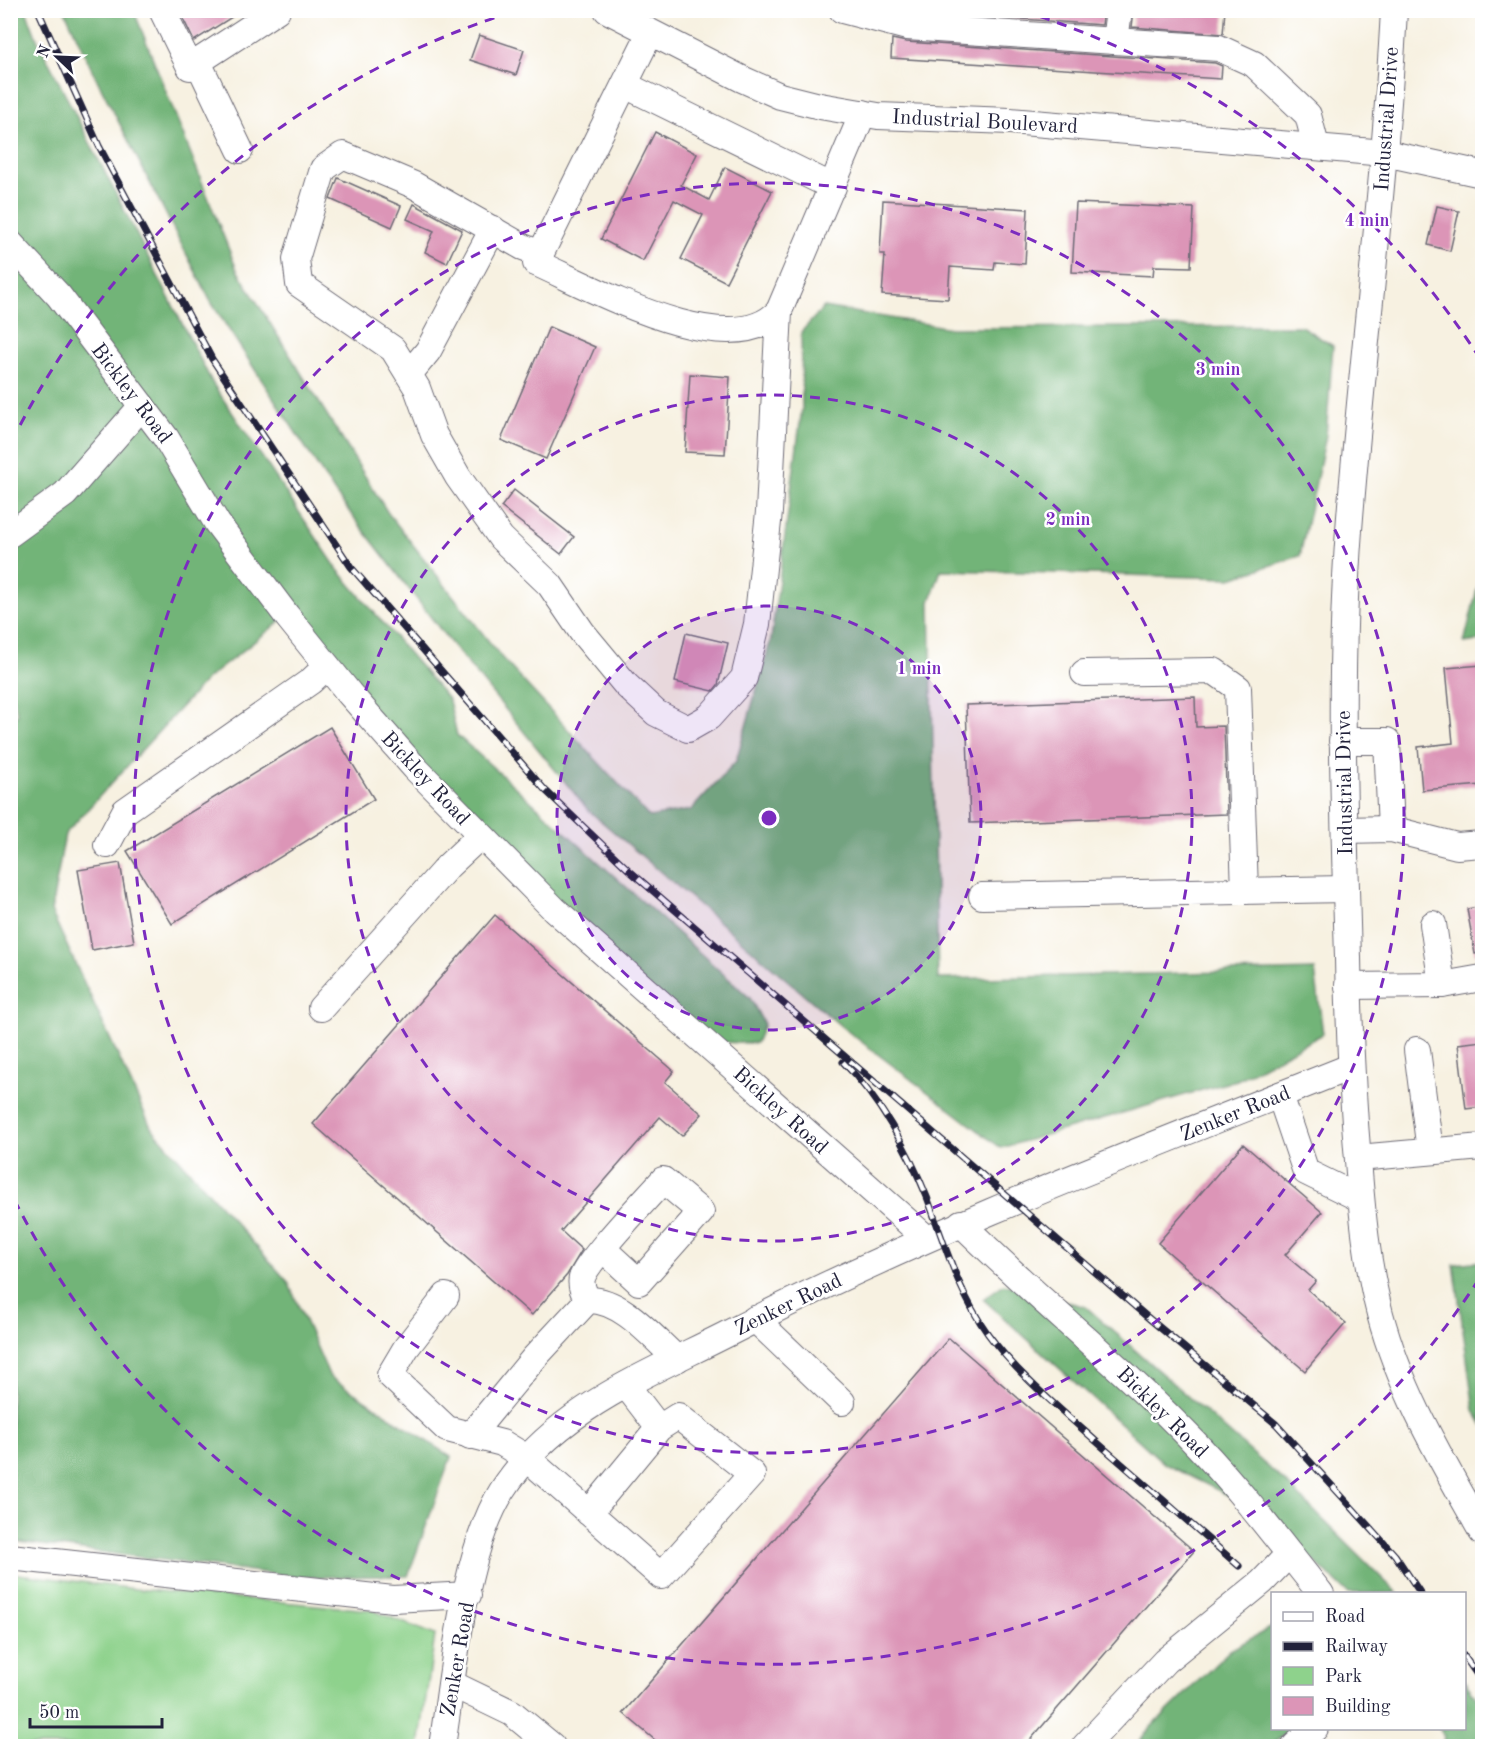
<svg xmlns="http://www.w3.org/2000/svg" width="1493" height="1757" viewBox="0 0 1493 1757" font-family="'Old Standard TT',serif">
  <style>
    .green { fill: #8ed28c; stroke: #587a64; stroke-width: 1.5 }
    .forest { fill: #72b478; stroke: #4a6b5a; stroke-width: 1.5 }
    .building { fill: #dc95b7 }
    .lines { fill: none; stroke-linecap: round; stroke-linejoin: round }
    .minor-casing { stroke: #6d6a75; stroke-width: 28 }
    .minor { stroke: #fff; stroke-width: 26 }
    .rail-casing { stroke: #22223b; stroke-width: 7 }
    .rail { stroke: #fff; stroke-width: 4.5; stroke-dasharray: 14; stroke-linecap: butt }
    .ring { fill: none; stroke: #7b2cbf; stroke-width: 3; stroke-dasharray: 10 8 }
    .labels { text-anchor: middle; stroke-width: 5; stroke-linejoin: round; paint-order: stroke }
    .street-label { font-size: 21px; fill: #22223b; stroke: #fff }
    .centre { fill: #7b2cbf; stroke: #fff; stroke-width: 3 }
    .ring-label { font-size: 18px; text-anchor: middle; font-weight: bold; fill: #7b2cbf; stroke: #fff; stroke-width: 5; stroke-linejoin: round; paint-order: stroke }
  </style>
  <rect width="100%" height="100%" fill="#fff"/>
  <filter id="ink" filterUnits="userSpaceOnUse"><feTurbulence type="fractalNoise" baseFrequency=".0167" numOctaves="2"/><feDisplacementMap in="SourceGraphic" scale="12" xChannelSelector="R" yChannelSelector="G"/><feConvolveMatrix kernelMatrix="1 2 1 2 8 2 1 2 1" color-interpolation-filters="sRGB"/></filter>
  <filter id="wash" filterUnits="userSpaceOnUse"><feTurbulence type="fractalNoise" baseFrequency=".008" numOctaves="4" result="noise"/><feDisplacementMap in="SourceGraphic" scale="24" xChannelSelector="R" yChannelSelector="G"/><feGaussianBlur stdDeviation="1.35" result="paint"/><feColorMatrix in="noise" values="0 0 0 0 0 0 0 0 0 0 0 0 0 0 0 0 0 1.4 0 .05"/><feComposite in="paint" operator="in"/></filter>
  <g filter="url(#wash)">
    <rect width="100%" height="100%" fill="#f7f1e1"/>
    <polygon class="green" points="11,1573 136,1589 372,1610 435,1635 419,1746 11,1746"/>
    <g class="forest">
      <polygon points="26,10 37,39 213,384 338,570 449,700 457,735 750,998 764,1024 756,1043 705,1042 554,909 287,616 207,679 65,834 51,911 151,1127 288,1282 330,1377 451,1457 408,1576 299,1577 11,1541 10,719 18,715 11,692 11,243 26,257 11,204 10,11"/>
      <polygon points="65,11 134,11 237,270 388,513 502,658 649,817 691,810 736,761 771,639 802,408 801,332 824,307 951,328 1301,326 1333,346 1326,436 1300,556 1231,578 941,570 930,602 938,979 1315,970 1323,1034 1237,1080 1001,1148 842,1027 588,810 446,637 335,493 211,302 92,70"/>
      <polygon points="1482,567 1482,640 1464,643 1482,569"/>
      <polygon points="1482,1261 1482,1424 1474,1410 1454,1264"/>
      <polygon points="1004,1284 1086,1307 1284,1481 1397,1593 1348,1593 1262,1512 1165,1464 983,1299"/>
      <polygon points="1272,1627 1272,1728 1290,1729 1270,1746 1136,1746 1150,1728 1230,1650"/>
      <polygon points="1465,1682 1482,1706 1482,1746 1442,1746 1444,1737 1440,1729 1464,1728"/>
    </g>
    <g id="blocks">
      <g class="building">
        <polygon points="179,10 243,10 194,41"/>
        <polygon points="903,10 1104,10 1102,25"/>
        <polygon points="1134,10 1225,10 1223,34 1132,27"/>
        <polygon points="479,35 524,50 516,75 470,60"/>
        <polygon points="892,39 906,42 1215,63 1222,66 1221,79 891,58"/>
        <polygon points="655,132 697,154 681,185 709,200 725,167 772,191 726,282 681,259 703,215 674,200 643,261 601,239"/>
        <polygon points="338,178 401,206 392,227 330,199"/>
        <polygon points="883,200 1028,209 1025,264 995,262 994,270 950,267 948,299 882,295 885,254 880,254"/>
        <polygon points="1076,203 1194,208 1191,267 1154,266 1153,276 1072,272"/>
        <polygon points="414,204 462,230 447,263 425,252 434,231 407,219"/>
        <polygon points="1437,206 1459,211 1450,251 1428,245"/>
        <polygon points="549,327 595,347 546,459 501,440"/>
        <polygon points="690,374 730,377 725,454 685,452"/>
        <polygon points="514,490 574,537 561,554 501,507"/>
        <polygon points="686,633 728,643 718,685 713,691 675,682"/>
        <polygon points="1482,665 1482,785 1422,790 1418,747 1453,743 1446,668"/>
        <polygon points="1195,697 1196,727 1224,726 1227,814 970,823 966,705"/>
        <polygon points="330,727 374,799 172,924 127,851"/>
        <polygon points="120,863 134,942 92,950 78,870"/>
        <polygon points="1482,906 1482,953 1475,954 1467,909"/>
        <polygon points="495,915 674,1071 665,1082 702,1114 682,1136 660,1117 561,1231 582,1250 567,1275 532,1315 313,1124"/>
        <polygon points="1482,1041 1482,1107 1466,1109 1458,1044"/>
        <polygon points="1243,1144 1322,1212 1285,1255 1316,1281 1308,1290 1346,1323 1305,1371 1158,1243"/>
        <polygon points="949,1338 1194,1551 1025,1746 662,1746 623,1713"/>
      </g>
    </g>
  </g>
  <g filter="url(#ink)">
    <use href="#blocks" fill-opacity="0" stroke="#6d6a75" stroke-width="1.5"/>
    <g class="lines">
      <g class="minor-casing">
        <g id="minor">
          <polyline points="162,10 190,67 277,10"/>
          <polyline points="607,10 742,79 780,96 820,106 878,116 1010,121 1385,153 1482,174"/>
          <polyline points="842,10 907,27 1219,48 1254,64 1308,115 1316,146"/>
          <path d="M1394,10C1385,184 1362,357 1349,530C1338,673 1344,815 1348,958C1349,1026 1352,1093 1358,1160C1362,1212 1367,1264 1380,1314C1401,1393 1443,1462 1482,1532"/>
          <path d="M650,33L536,263C591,287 730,366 779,311L863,113"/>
          <polyline points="1115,41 1119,10"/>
          <polyline points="198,62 240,150"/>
          <polyline points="625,85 833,187"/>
          <polyline points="10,243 59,296 166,438 217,523 287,616 349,693 415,768 554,909 926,1238"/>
          <polyline points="541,254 523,247 414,185 343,155 323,169 296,259 299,284 393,349 417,388 434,435 458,477 501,538 550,585 582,632 626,685 656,713 688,729 709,717 744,678 757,624 769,512 779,311"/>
          <polyline points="409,374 428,351 493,229"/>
          <polyline points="10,534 65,494 142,406"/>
          <polyline points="1084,673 1214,671 1238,688 1245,891"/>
          <polyline points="1342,741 1387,741 1391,829"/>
          <polyline points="1345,830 1391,829 1457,846 1482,844"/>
          <polyline points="107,845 125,811 311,681 327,666"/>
          <polyline points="982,896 1346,889"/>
          <polyline points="1433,924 1442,985"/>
          <polyline points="1348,986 1442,985 1482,978"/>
          <polyline points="321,1008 448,866 480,836"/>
          <polyline points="1417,1050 1430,1151"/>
          <polyline points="1280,1095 1306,1172 1361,1199"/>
          <polyline points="1358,1158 1482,1147"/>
          <path d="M961,1223C1038,1300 1123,1367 1198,1446C1242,1492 1281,1544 1321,1594"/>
          <polyline points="446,1296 406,1348 390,1375 447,1429 502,1443 527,1458 661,1576 752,1474 678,1416 659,1428 589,1513"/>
          <path d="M588,1300C584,1293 580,1286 582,1278C586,1262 648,1197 663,1180L701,1212L639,1282L603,1249"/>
          <polyline points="755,1319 842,1402"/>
          <polyline points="626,1385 659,1428"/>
          <path d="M470,1436L535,1357L588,1300C622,1299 653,1338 677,1359"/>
          <polyline points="10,1557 393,1599 468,1595"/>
          <polyline points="452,1684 512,1713 552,1746"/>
          <path d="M442,1746C454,1673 463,1553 502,1491C553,1411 644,1376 725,1335C927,1231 1139,1151 1350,1067"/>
          <polyline points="1085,1746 1165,1661 1262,1582 1289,1554"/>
          <polyline points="1295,1746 1315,1728"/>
        </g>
      </g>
      <use href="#minor" class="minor"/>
      <g class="rail-casing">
        <g id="rail">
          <polyline points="38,10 99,146 212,359 351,567 545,790 631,872 1146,1316 1276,1424 1395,1555 1421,1594"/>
          <path d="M843,1062C879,1098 908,1150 927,1197C945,1245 958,1292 988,1334C1018,1375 1060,1409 1098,1443C1145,1484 1192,1525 1239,1566"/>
          <polyline points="1464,1656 1482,1682"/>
        </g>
      </g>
      <use href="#rail" class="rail"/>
    </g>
  </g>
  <circle cx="769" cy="818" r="212" fill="#7b2cbf" fill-opacity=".12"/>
  <g class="ring">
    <circle cx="769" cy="818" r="212"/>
    <circle cx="769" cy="818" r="423"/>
    <circle cx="769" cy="818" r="635"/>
    <path d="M1479 1279A846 846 0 0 1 12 1195M12 441A846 846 0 0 1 515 11M1023 11A846 846 0 0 1 1479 357"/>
  </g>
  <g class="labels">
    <g class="street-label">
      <text transform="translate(1386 119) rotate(-86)" y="7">Industrial Drive</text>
      <text transform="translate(985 121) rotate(3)" y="7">Industrial Boulevard</text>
      <text transform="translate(132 393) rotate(53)" y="7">Bickley Road</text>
      <text transform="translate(426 778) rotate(47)" y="7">Bickley Road</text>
      <text transform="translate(1344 783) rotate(-91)" y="7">Industrial Drive</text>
      <text transform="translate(781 1110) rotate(42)" y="7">Bickley Road</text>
      <text transform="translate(1235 1113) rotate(-22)" y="7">Zenker Road</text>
      <text transform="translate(788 1304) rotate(-26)" y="7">Zenker Road</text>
      <text transform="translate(1163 1412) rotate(45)" y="7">Bickley Road</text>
      <text transform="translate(457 1659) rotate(-80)" y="7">Zenker Road</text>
    </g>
  </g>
  <circle cx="769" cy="818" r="9" class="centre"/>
  <g class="ring-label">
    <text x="1367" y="226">4 min</text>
    <text x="1218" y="375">3 min</text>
    <text x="1068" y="525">2 min</text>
    <text x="919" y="674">1 min</text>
  </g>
  <rect width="1493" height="1757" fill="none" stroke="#fff" stroke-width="36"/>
  <rect x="1271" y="1592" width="195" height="138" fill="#ffffff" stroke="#a7a7b1" stroke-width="1.5"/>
  <rect x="1283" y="1612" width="30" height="9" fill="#ffffff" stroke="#a7a7b1" stroke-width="1.5"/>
  <text x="1325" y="1622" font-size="18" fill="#22223b">Road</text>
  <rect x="1283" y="1642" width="30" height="9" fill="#22223b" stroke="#a7a7b1" stroke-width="1.5"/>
  <text x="1325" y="1652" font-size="18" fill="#22223b">Railway</text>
  <rect x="1283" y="1667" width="30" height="18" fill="#8ed28c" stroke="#a7a7b1" stroke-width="1.5"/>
  <text x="1325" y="1682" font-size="18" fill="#22223b">Park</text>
  <rect x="1283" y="1697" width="30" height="18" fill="#dc95b7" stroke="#a7a7b1" stroke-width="1.5"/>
  <text x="1325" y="1712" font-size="18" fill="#22223b">Building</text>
  <g transform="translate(57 57) rotate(293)" stroke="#ffffff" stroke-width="4.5" paint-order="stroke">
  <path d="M0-4.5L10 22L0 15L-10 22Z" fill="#22223b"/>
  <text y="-9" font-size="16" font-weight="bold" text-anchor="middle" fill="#22223b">N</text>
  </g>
  <path d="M30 1718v9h132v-9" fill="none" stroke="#22223b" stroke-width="3"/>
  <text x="39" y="1718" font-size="18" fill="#22223b" stroke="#ffffff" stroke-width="4.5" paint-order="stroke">50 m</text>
</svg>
